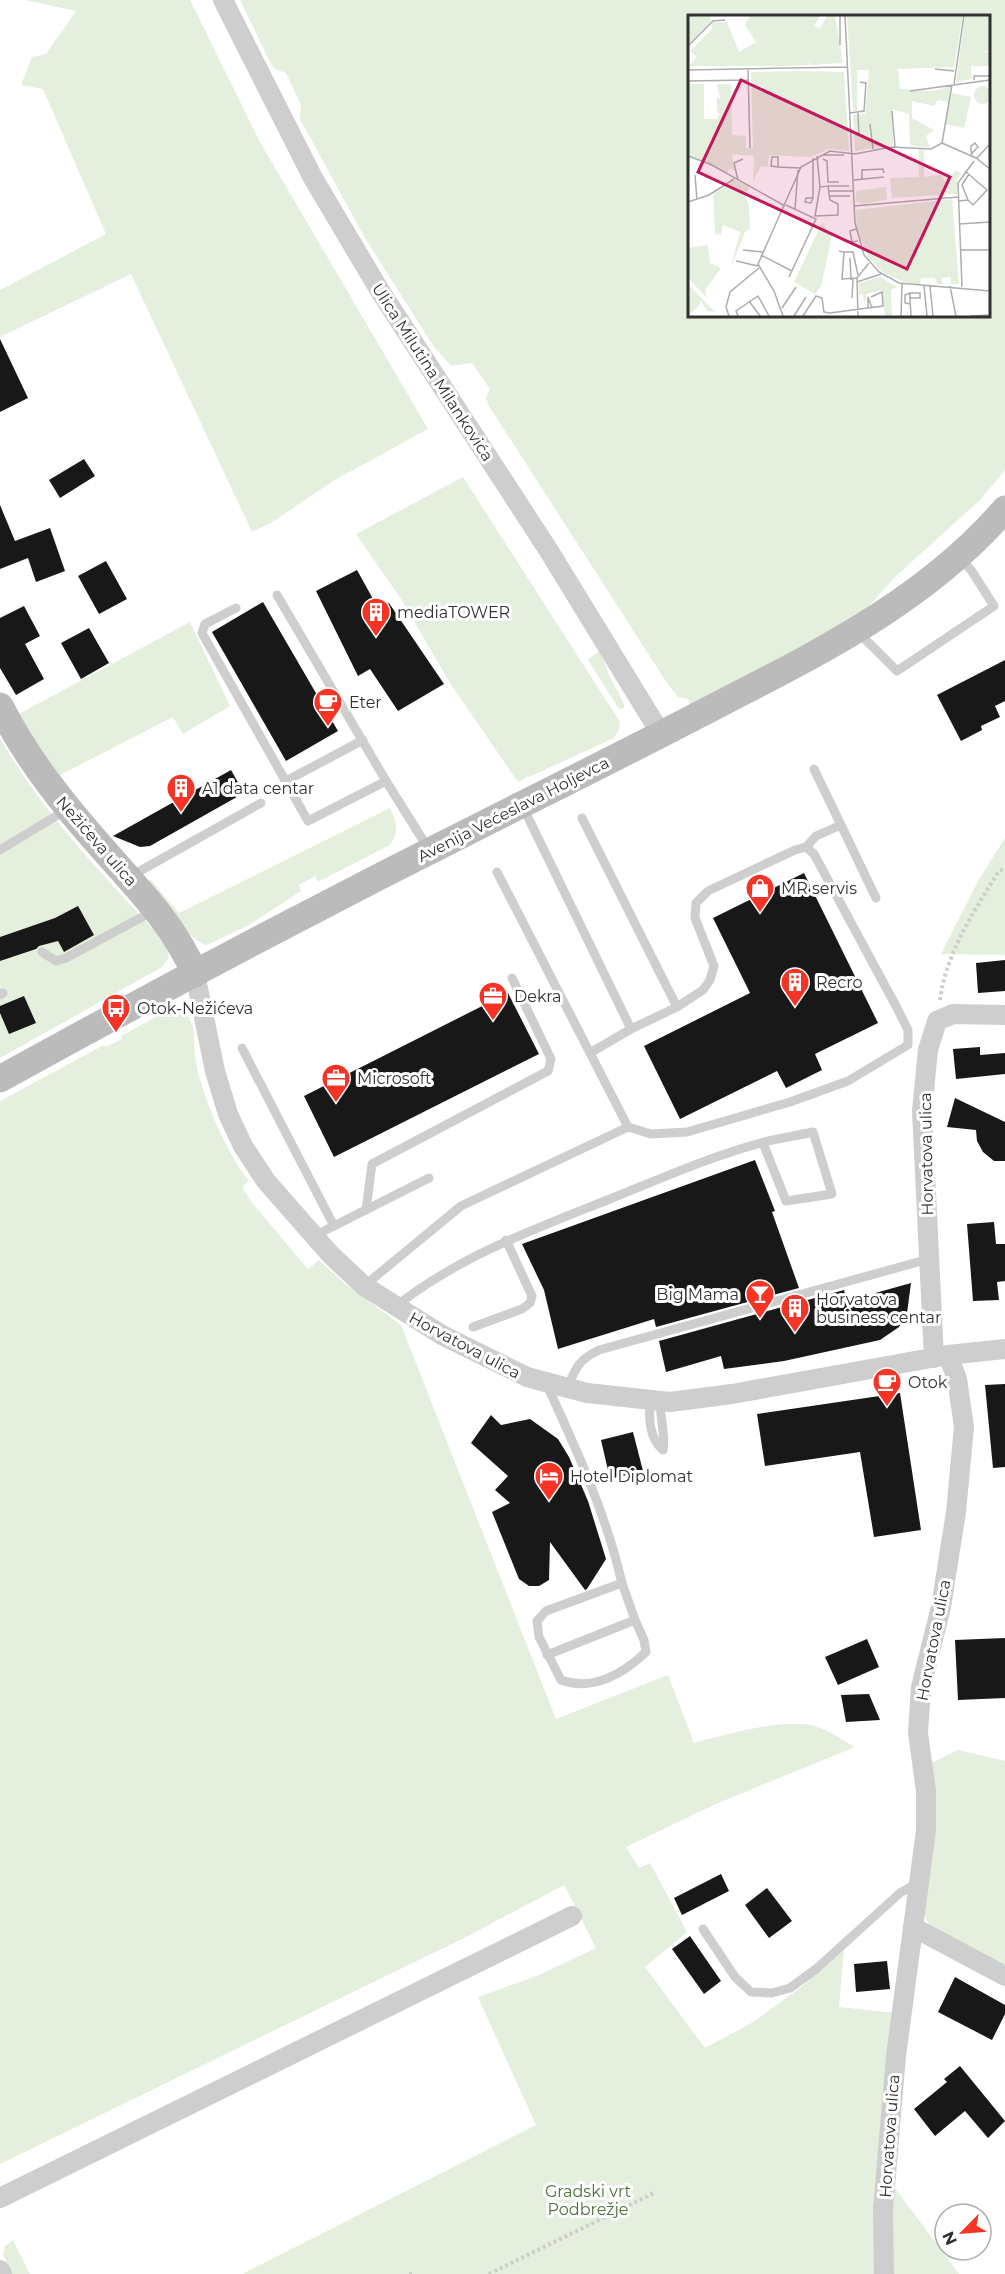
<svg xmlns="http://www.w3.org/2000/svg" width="1005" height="2274" viewBox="0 0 1005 2274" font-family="Montserrat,sans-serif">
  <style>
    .green { fill: #e5efde; fill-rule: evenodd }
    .building { fill: #181818 }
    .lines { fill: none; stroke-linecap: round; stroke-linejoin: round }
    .path { stroke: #cecece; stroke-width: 4; stroke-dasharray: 3 3; stroke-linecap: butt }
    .lane { stroke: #cecece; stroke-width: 9 }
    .street { stroke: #cecece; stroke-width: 20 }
    .secondary { stroke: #bbb; stroke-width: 27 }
    .labels { text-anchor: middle; stroke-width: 6; stroke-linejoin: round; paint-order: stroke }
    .street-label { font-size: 16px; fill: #313131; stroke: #fff }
    .poi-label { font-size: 16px; fill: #313131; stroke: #fff; text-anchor: start }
    .park-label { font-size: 16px; fill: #4b7239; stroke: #fff }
    .inset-road { fill: none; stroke: #adadad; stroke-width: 1.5 }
    .view { fill: #c2185b; fill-opacity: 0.15; stroke: #c2185b; stroke-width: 3 }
    .inset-edge { fill: none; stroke: #313131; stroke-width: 3 }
  </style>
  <rect width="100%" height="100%" fill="#fff"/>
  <g class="green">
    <polygon points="25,0 190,0 260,142 428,429 333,481 271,523 252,532 131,274 0,337 0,290 106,234 43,89 21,85 32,57 46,54 76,11"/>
    <path d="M240,0H1005V470L981,499L895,577L866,609L811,642L691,706L688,699L678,697L667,683L489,406L486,398L490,389L472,363L451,366L434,347L365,238L300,119L301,105L286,73L275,69L271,64ZM690,16H988V315H690Z"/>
    <polygon points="463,477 620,722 619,730 614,738 529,777 528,776 518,782 450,683 401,599 356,534"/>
    <polygon points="190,622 230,706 183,734 173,717 54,778 15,716"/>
    <polygon points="600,650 609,675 624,704 624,708 620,709 617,706 588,660"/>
    <path d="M0,738C40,809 98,870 154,930L169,951L168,959L162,967L0,1058Z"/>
    <path d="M390,808C396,822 400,831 390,845L318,882L315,876L299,885L301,891L249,925L207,945C190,943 159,897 147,882L151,880L179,913Z"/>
    <polygon points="1005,838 1005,955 941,954 978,881"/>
    <path d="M174,1011L189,1017C198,1035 192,1044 196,1062C202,1097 227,1154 249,1181L242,1187L252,1203L308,1269L319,1260L344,1283L401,1325L556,1719L668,1675L694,1743C725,1735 788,1716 818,1727C831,1732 843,1740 855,1747L718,1803L626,1847L639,1868L650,1863L687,1932L645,1967L705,2048L755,2021L801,1987L844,1949L839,2007L896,2013L877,2274H242L536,2125L478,1997L539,1975L596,1948L564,1885L464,1938L0,2164V1101L104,1045L106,1047L122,1039L121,1036L165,1012Z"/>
    <polygon points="958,1750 1005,1761 1005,1970 932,1930 925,1917 931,1763"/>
    <polygon points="892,2184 959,2274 890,2274"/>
    <polygon points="13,2240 30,2274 12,2274 3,2255 5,2246"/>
  </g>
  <g class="building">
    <polygon points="0,339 28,398 0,412"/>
    <polygon points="84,459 95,476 60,498 49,480"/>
    <polygon points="0,505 15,541 50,528 65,571 36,582 28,558 0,569"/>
    <polygon points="106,561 127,599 99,614 78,576"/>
    <polygon points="357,570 378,608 389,603 444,684 398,711 370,669 358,676 316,591"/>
    <polygon points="263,602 338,731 286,761 212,632"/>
    <polygon points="24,606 40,636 25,644 44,679 16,695 0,668 0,618"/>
    <polygon points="89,628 109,663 81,679 61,643"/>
    <polygon points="1005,660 1005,701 995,706 1000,717 981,726 982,730 961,741 937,695"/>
    <polygon points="231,770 244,793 150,846 140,847 113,836"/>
    <polygon points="804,873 878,1023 815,1054 822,1070 786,1088 777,1071 680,1119 644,1046 750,993 713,918"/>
    <polygon points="78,906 94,935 64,952 58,941 39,946 36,949 0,961 0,937 55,918"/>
    <polygon points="1005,960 1005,991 978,993 976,963"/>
    <polygon points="508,993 539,1054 334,1157 304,1096"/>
    <polygon points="24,996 36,1023 9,1034 0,1013 0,1006"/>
    <polygon points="980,1047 980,1055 1005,1053 1005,1074 956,1079 953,1049"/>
    <polygon points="955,1098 1005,1122 1005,1161 994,1161 983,1152 977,1141 976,1130 947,1127"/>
    <polygon points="755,1160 775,1211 772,1212 799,1288 656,1327 654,1319 558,1349 544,1290 522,1244"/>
    <polygon points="994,1222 996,1244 1005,1244 1005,1281 997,1282 999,1300 973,1301 967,1224"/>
    <polygon points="911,1283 907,1313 899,1327 880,1340 784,1361 724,1369 721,1356 666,1372 659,1341 844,1290 847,1301"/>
    <polygon points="1005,1384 1005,1467 993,1468 985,1385"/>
    <polygon points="900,1393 921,1530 874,1537 860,1452 765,1466 757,1414"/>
    <polygon points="491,1415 501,1425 530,1419 558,1439 569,1457 588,1501 606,1559 587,1589 585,1590 550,1542 549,1580 539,1586 529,1586 519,1579 492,1512 510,1503 495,1490 508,1476 471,1443"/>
    <polygon points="633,1432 643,1471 610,1479 601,1440"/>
    <polygon points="1005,1638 1005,1698 958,1700 955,1640"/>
    <polygon points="867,1639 879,1667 838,1685 825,1657"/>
    <polygon points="869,1694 880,1720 846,1722 841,1695"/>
    <polygon points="721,1874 729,1891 682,1915 674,1898"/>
    <polygon points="767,1888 792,1921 769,1938 745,1905"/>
    <polygon points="690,1936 721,1981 704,1994 672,1949"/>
    <polygon points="887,1961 890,1989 856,1992 854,1964"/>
    <polygon points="955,1977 1005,2005 1005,2014 992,2040 938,2012"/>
    <polygon points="960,2066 1005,2121 988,2138 965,2111 935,2136 914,2109 947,2082 944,2079"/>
  </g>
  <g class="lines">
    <g class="path">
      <path d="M940,1000C946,953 974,911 999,871L1005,869"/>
      <polyline points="409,2274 413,2274"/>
      <polyline points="489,2274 656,2192"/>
    </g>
    <g class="lane">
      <polyline points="277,595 386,781 428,848"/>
      <polyline points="236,608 205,624 202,633 308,821 386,781"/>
      <polyline points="858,632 897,671 994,606 971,570 960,558"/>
      <polyline points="814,769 841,825"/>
      <polyline points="286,781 363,740"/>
      <polyline points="523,807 631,1029"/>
      <polyline points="582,818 677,1007"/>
      <polyline points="806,847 816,836 841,825 876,898"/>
      <polyline points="0,850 66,810"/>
      <polyline points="497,872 590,1053"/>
      <polyline points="131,876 261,803"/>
      <polyline points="42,952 56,961 66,958 155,910"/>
      <polyline points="0,995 3,993"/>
      <polyline points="242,1048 334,1226"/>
      <polyline points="366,1210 372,1164 548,1071 551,1059 512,978"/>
      <polyline points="314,1236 429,1178"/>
      <polyline points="364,1286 461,1206 628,1127 590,1053 631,1029 677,1007 703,990 710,980 714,966 695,918 696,903 708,891 795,850 806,847 814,854 897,1008 908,1030 908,1045 848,1081 790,1102 687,1132 651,1134 628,1127"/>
      <path d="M395,1307C459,1256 535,1229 610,1199C660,1179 711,1156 764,1142C780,1138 796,1136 813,1132L832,1194L786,1201L763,1143"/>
      <polyline points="473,1327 522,1309 530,1303 532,1296 506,1240"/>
      <path d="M546,1383C576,1448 606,1514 622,1583L546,1611L537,1621L539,1637L561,1680C593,1692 624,1673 646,1652L644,1640L635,1620L622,1583"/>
      <path d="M567,1388C576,1368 578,1360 599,1350L929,1259"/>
      <path d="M651,1400C648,1417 649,1438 663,1450C666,1439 660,1416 660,1401"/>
      <polyline points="547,1655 635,1620"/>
      <polyline points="703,1929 735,1977 751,1992 772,1993 790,1988 816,1969 900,1893 918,1883"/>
    </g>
    <g class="street">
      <polyline points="223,0 313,178 380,291 549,551 661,734"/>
      <polyline points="195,974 215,1071 228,1114 243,1146 266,1181 330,1254 364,1286 442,1335 527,1377 587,1393 670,1402 732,1394 948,1355 1005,1349"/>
      <polyline points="934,1358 922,1111 928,1050 937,1021 953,1014 1005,1015"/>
      <polyline points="913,1927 1005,1976"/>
      <polyline points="0,2198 572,1916"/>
      <polyline points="0,2270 2,2274"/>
      <polyline points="884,2274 883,2210 896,2056 926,1830 926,1791 918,1733 921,1687 941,1607 956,1512 964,1427 957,1379 948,1355"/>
    </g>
    <g class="secondary">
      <path d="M0,706C27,759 63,804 102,848C137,888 174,924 195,974"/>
      <path d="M0,1079C175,982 352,889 531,800C599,766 666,732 733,697C831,647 932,594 1005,509"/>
    </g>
  </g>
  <defs>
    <g id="building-pin" transform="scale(1.5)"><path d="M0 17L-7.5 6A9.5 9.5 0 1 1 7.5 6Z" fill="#f53426" stroke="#fff"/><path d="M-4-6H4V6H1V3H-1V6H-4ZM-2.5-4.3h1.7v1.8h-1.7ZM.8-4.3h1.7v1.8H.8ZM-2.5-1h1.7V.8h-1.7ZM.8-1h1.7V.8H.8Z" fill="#fff"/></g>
    <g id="cafe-pin" transform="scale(1.5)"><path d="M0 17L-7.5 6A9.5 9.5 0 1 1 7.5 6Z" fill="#f53426" stroke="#fff"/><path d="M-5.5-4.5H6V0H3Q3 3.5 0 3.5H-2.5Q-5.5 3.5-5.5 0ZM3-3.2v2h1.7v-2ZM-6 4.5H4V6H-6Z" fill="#fff"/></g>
    <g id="shop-pin" transform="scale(1.5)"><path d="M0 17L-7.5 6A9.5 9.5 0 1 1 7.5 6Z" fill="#f53426" stroke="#fff"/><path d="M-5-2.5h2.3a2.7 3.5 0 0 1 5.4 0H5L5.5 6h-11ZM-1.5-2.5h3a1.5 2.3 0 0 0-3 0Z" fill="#fff"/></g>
    <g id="office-pin" transform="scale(1.5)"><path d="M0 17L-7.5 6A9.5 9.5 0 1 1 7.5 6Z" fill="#f53426" stroke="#fff"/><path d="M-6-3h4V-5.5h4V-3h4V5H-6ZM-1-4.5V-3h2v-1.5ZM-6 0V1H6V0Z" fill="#fff"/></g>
    <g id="bus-pin" transform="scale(1.5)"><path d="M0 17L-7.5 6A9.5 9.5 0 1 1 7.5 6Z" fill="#f53426" stroke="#fff"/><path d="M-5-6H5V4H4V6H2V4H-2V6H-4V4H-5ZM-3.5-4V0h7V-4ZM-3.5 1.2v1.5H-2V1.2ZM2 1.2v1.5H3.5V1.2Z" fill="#fff"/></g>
    <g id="bar-pin" transform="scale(1.5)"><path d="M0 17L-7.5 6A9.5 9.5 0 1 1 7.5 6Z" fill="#f53426" stroke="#fff"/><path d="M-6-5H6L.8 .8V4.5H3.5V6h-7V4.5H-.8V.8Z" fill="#fff"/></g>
    <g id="hotel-pin" transform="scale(1.5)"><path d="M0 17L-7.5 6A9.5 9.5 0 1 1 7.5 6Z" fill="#f53426" stroke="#fff"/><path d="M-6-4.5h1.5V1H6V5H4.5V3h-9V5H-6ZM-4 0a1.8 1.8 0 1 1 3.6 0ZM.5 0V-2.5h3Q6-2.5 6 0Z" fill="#fff"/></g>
  </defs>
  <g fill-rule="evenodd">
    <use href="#building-pin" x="376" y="612"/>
    <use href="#cafe-pin" x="328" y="702"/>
    <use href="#building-pin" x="181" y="788"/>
    <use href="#shop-pin" x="760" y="888"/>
    <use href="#building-pin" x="795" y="982"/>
    <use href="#office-pin" x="493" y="996"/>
    <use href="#bus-pin" x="116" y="1008"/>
    <use href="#office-pin" x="336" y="1078"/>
    <use href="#bar-pin" x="760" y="1294"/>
    <use href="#building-pin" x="795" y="1308"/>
    <use href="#cafe-pin" x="887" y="1382"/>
    <use href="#hotel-pin" x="549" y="1476"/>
  </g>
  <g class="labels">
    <g class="street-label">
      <text transform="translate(433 372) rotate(57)" y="6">Ulica Milutina Milankovića</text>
      <text transform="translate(513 809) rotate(-27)" y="6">Avenija Većeslava Holjevca</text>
      <text transform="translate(97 841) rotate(49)" y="6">Nežićeva ulica</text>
      <text transform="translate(926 1154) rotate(-91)" y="6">Horvatova ulica</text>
      <text transform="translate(465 1345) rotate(28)" y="6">Horvatova ulica</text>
      <text transform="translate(933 1640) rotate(-79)" y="6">Horvatova ulica</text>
      <text transform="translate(889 2136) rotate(-86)" y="6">Horvatova ulica</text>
    </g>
    <g class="poi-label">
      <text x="397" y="618">mediaTOWER</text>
      <text x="349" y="708">Eter</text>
      <text x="202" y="794">A1 data centar</text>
      <text x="781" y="894">MR servis</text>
      <text x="816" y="988">Recro</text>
      <text x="514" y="1002">Dekra</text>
      <text x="137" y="1014">Otok-Nežićeva</text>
      <text x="357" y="1084">Microsoft</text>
      <text x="739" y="1300" text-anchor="end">Big Mama</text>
      <text x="816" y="1305">Horvatova<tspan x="816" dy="18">business centar</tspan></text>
      <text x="908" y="1388">Otok</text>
      <text x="570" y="1482">Hotel Diplomat</text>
    </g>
    <g class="park-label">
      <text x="588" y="2197">Gradski vrt<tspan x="588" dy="18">Podbrežje</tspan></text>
    </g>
  </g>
  <g transform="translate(688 15)">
    <rect width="302" height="302" fill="#fff"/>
    <path d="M0,0H21L23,6L0,30ZM62,0H133L126,11L132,13L140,0H147L155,48L121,50L122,45L120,50L102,51H1L9,42L2,36L24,14V8L39,7L51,37L68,27L57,10ZM159,0H275L266,52L210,54L212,74L245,76L263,71L260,87L250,85L246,91L224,86V103L246,115L238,121L242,133L222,130L221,99L204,94L205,130L167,136L165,100L177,99L181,55H169V96H165ZM277,0H301V36L291,37H301V51H283L284,64L268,67ZM114,56L156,57L161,136L141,134L123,142L81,140L80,152L73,151L65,166L66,141L44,139L47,156L42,153L39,158L0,140V69H16V104H29L32,99L29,98V82L32,84L29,69H43L44,120L58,121V133H65L63,57ZM286 80a9 9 0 1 1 18 0a9 9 0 1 1-18 0ZM264,78L283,82L276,113L257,109ZM231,134L236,135V162L253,160L258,168L268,155L273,158L269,164V179L204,183L202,163L231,162ZM47,165L61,172L57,182L61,189L62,214L57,217L43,253L52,217L35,210L33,220L27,219L25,179ZM198,172L199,184L177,189L168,187V176ZM264,184L271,269H263L262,262L254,263V269H249L247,263H233L232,270L216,267L194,257L181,243L169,216L168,195ZM134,208L144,221L133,271L127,279L106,267ZM20,230L22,248L33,253L17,275L19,283L0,263V233ZM192,262L209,272L203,275L204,301H197L194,275L178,279L177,292L175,279L171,280V268ZM0,269L27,297L19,296L12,285V289L0,301Z" fill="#e5efde"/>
    <path class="inset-road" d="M152,0V30M157,0L167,208L176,240L191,257L211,268L302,276M0,31L25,6L37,5M60,54L62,133M247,54L266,56M0,55L159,52M286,65V61H302M0,66L60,65M266,69L276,0M222,76L302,65M204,96L207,132M162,98L176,96L178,68L172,67M170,98L171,120M182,109L185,134M254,128L264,70M254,128L288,143L302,154M283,139L290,132L287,128L283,131V135L284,142M135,140H156M0,141L22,149L97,191M129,141L132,172L140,171L142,185L150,189V200L127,201L132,172M289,143L302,129M135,144L139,146L140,167H151M90,152L83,151L84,142H90V152L112,153M7,160L9,185M174,164V155L195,154L196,158M50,165L46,148L55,144M166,165L196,162M140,171H161M141,176H166M141,181H162M125,183H118L117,187L123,188L125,183V143M280,185L274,170L281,159M270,186L280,185L285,190L299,175L277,156M0,187L21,180L46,164M98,190L128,204L101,262M166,191L270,182M107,194L110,155M271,209L302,207M168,214L162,216L164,227L170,226M55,235L75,237M272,235H302M151,236L156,237L154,264L169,263M156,237H165L170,260M73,240L104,256M162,243L163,265M48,246L70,251M169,267L193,259M236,271L239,301M242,271L245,301M262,271L268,301M274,272L270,168L286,146M222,278L217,280V288L222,289M164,283L165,264M222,283H232V278H222V283L223,301M61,286L72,301M94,293L108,272M180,293V282L184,293M41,301L38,292L42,277L71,253M50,301L48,296L70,281L81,301M95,301L86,276L70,249L113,152L142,136L167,139L203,132L243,134L254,128M106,301L118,282M115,301L128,281L134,283L136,297L142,298L195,291L194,277L183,282M170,301L169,263L181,248M213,301L214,269M282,301L302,300"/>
    <path class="view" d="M53,65L262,162L219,254L10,157Z"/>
    <rect width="302" height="302" class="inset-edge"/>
  </g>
  <g transform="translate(963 2232) rotate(245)"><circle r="28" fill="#ffffff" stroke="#adadad" stroke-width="1.5"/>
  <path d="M0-4.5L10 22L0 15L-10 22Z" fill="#f53426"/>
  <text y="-9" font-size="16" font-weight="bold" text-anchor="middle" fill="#313131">N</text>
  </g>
</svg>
